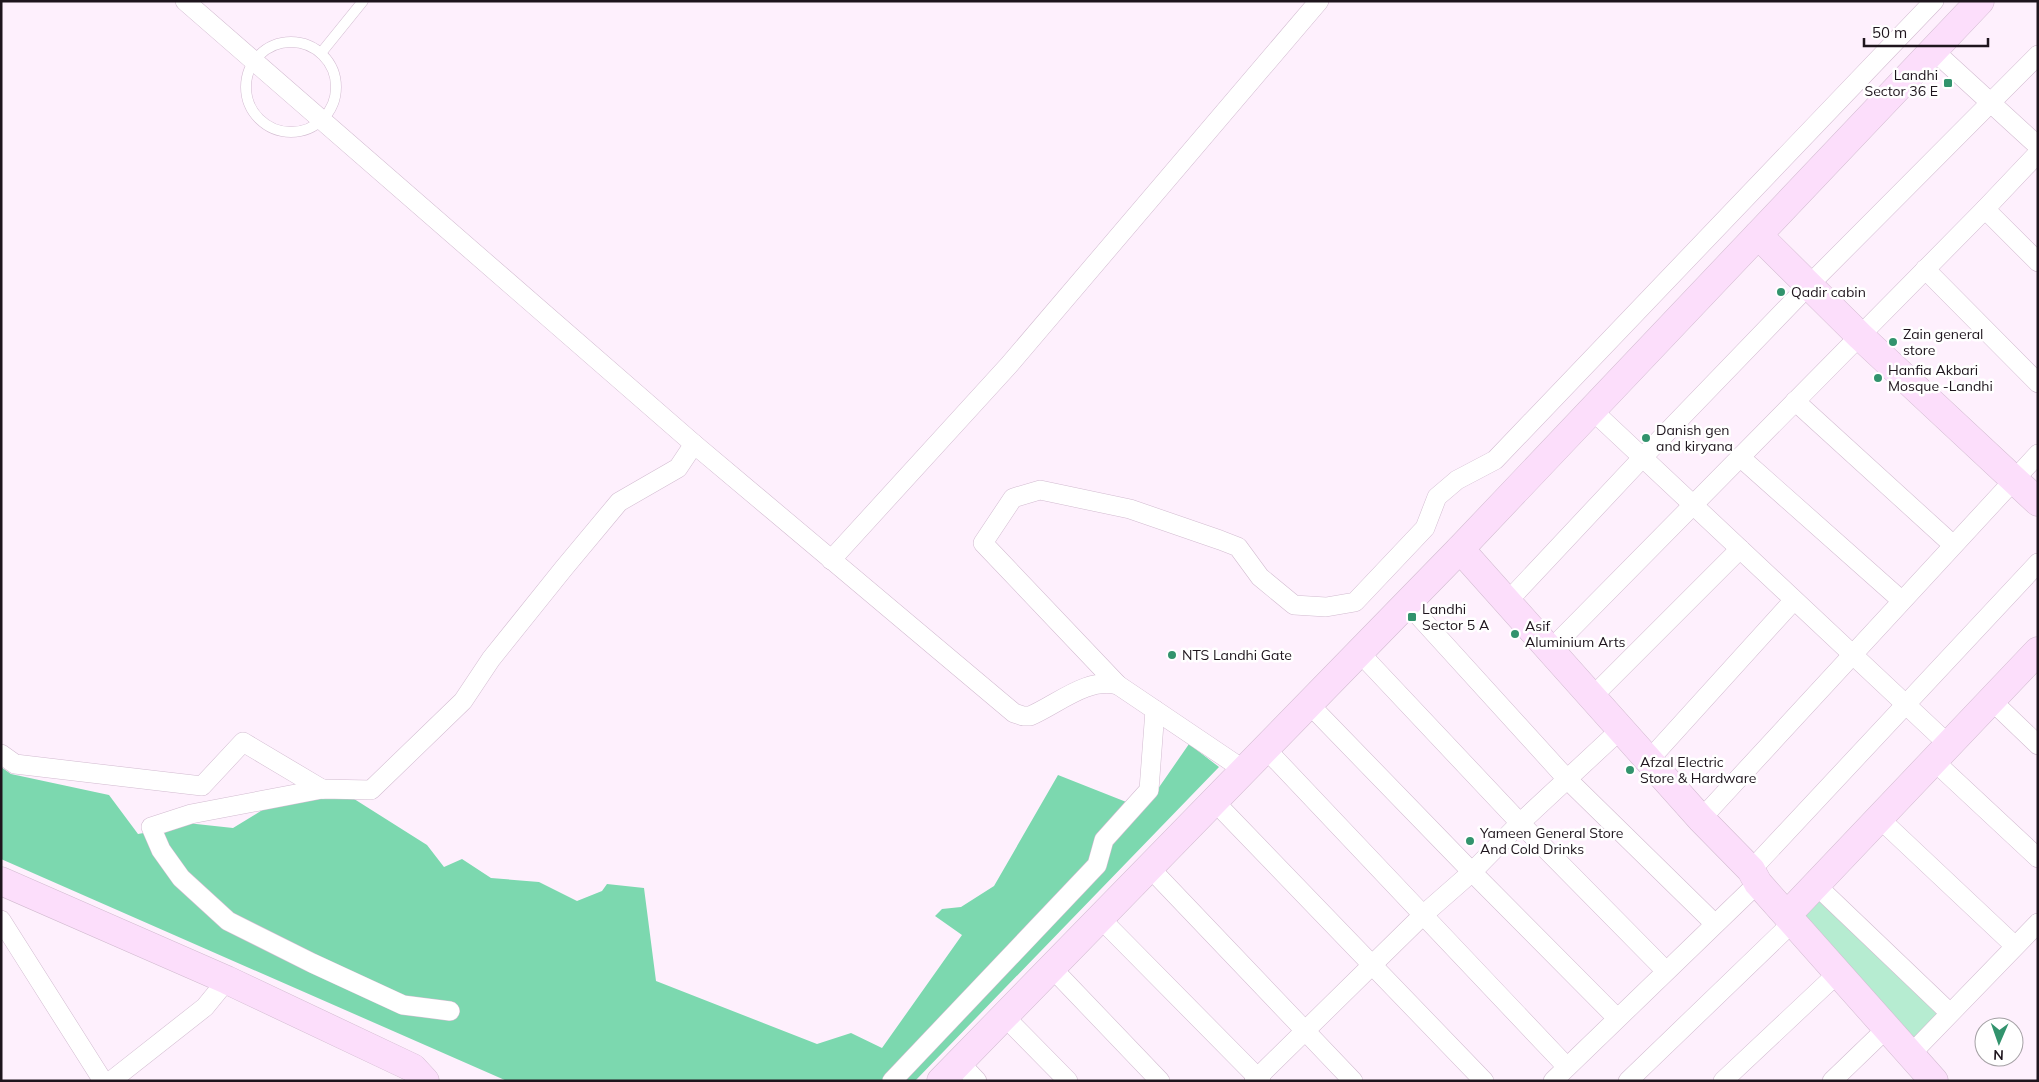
<svg xmlns="http://www.w3.org/2000/svg" width="2039" height="1082" viewBox="0 0 2039 1082" font-family="Mulish,sans-serif">
  <style>
    .green { fill: #b6ecd1 }
    .forest { fill: #7cd8af }
    .lines { fill: none; stroke-linecap: round; stroke-linejoin: round }
    .lane-casing { stroke: #d2bbd0; stroke-width: 11 }
    .street-casing { stroke: #d2bbd0; stroke-width: 20 }
    .secondary-casing { stroke: #d2bbd0; stroke-width: 29 }
    .lane { stroke: #fff; stroke-width: 10 }
    .street { stroke: #fff; stroke-width: 19 }
    .secondary { stroke: #fcdefb; stroke-width: 28 }
    .poi-dot { fill: #32936d; stroke: #fff; stroke-width: 2 }
    .labels { text-anchor: middle; stroke-width: 5; stroke-linejoin: round; paint-order: stroke }
    .poi-label { font-size: 14px; fill: #1e151d; stroke: #fff; text-anchor: start }
  </style>
  <rect width="100%" height="100%" fill="#fef0fd"/>
  <polygon class="green" points="1816,885 1950,1013 1911,1054 1787,915"/>
  <polygon class="forest" points="1189,744 1219,767 915,1081 507,1081 1,859 1,767 11,774 109,795 138,834 166,829 187,823 233,828 264,809 320,797 351,797 427,845 444,867 462,859 491,878 539,882 577,901 602,891 607,884 644,888 656,981 817,1044 851,1033 882,1048 962,935 935,916 942,909 961,907 994,886 1058,775 1144,809"/>
  <g class="lines">
    <g class="lane-casing">
      <g id="lane">
        <circle cx="291" cy="87" r="45"/>
        <polyline points="321,53 363,1"/>
      </g>
    </g>
    <g class="street-casing">
      <g id="street">
        <path d="M185,1L694,444L1014,713L1023,716H1030C1058,704 1087,677 1118,685L1244,770"/>
        <polyline points="1933,50 2038,146"/>
        <polyline points="1985,209 2038,262"/>
        <polyline points="1925,269 2038,383"/>
        <polyline points="1795,401 1952,544"/>
        <polyline points="1592,410 1949,745"/>
        <polyline points="1740,457 1901,600"/>
        <polyline points="831,560 1009,365 1319,1"/>
        <polyline points="1507,602 1643,457 1808,286 2038,55"/>
        <polyline points="1407,603 1567,779 1715,924"/>
        <polyline points="1550,650 1985,209 2038,153"/>
        <polyline points="1359,652 1520,823 1666,971"/>
        <polyline points="1118,685 983,543 1013,498 1040,490 1130,509 1220,540 1238,547 1260,577 1294,605 1326,607 1355,602 1425,528 1437,497 1457,480 1495,460 1934,1"/>
        <polyline points="1592,697 1740,549"/>
        <polyline points="1991,700 2038,745"/>
        <polyline points="1309,704 1472,872 1617,1018"/>
        <polyline points="1265,748 1567,1067"/>
        <polyline points="1,754 15,764 202,786 243,742 322,789"/>
        <polyline points="1649,760 1794,600"/>
        <polyline points="1934,761 2038,858"/>
        <polyline points="1214,801 1484,1081"/>
        <polyline points="1879,818 2015,946"/>
        <polyline points="1701,819 2038,454"/>
        <polyline points="1149,867 1353,1081"/>
        <polyline points="1751,870 2038,563"/>
        <polyline points="1816,885 1950,1013"/>
        <polyline points="1100,918 1261,1081"/>
        <polyline points="1,920 103,1081"/>
        <polyline points="1051,967 1160,1081"/>
        <polyline points="450,1011 403,1005 312,963 228,921 181,878 161,850 151,827 191,814 322,789 371,790 463,701 491,659 564,568 619,502 678,468 694,444"/>
        <polyline points="1004,1016 1068,1081"/>
        <polyline points="1911,1054 2038,923"/>
        <polyline points="959,1062 977,1081"/>
        <polyline points="111,1081 205,1007 227,980"/>
        <polyline points="892,1081 1097,865 1104,840 1149,790 1155,710"/>
        <polyline points="1254,1081 1423,915 1472,872 1520,823 1621,729"/>
        <polyline points="1553,1081 1758,883"/>
        <polyline points="1628,1081 1793,922"/>
        <polyline points="1723,1081 1838,973"/>
        <polyline points="1832,1081 1887,1028"/>
      </g>
    </g>
    <g class="secondary-casing">
      <g id="secondary">
        <polyline points="1758,235 1860,336 2038,502"/>
        <polyline points="1460,549 1701,819 1751,870 1758,883 1934,1081"/>
        <polyline points="1,881 227,980 413,1068 425,1081"/>
        <polyline points="1787,915 2038,651"/>
        <polyline points="941,1081 1460,549 1980,1"/>
      </g>
    </g>
    <use href="#lane" class="lane"/>
    <use href="#street" class="street"/>
    <use href="#secondary" class="secondary"/>
  </g>
  <g class="poi-dot">
    <rect x="1943" y="78" width="10" height="10" rx="2.5"/>
    <circle cx="1781" cy="292" r="5"/>
    <circle cx="1893" cy="342" r="5"/>
    <circle cx="1878" cy="378" r="5"/>
    <circle cx="1646" cy="438" r="5"/>
    <rect x="1407" y="612" width="10" height="10" rx="2.5"/>
    <circle cx="1515" cy="634" r="5"/>
    <circle cx="1172" cy="655" r="5"/>
    <circle cx="1630" cy="770" r="5"/>
    <circle cx="1470" cy="841" r="5"/>
  </g>
  <g class="labels">
    <g class="poi-label">
      <text x="1938" y="80" text-anchor="end">Landhi<tspan x="1938" dy="16">Sector 36 E</tspan></text>
      <text x="1791" y="297">Qadir cabin</text>
      <text x="1903" y="339">Zain general<tspan x="1903" dy="16">store</tspan></text>
      <text x="1888" y="375">Hanfia Akbari<tspan x="1888" dy="16">Mosque -Landhi</tspan></text>
      <text x="1656" y="435">Danish gen<tspan x="1656" dy="16">and kiryana</tspan></text>
      <text x="1422" y="614">Landhi<tspan x="1422" dy="16">Sector 5 A</tspan></text>
      <text x="1525" y="631">Asif<tspan x="1525" dy="16">Aluminium Arts</tspan></text>
      <text x="1182" y="660">NTS Landhi Gate</text>
      <text x="1640" y="767">Afzal Electric<tspan x="1640" dy="16">Store &amp; Hardware</tspan></text>
      <text x="1480" y="838">Yameen General Store<tspan x="1480" dy="16">And Cold Drinks</tspan></text>
    </g>
  </g>
  <rect width="2039" height="1082" fill="none" stroke="#1e151d" stroke-width="5"/>
  <g transform="translate(1999 1042) rotate(182)"><circle r="24" fill="#ffffff" stroke="#a5a1a5"/>
  <path d="M0-4L9 19L0 12L-9 19Z" fill="#32936d"/>
  <text y="-8" font-size="14" font-weight="bold" text-anchor="middle" fill="#1e151d">N</text>
  </g>
  <path d="M1864 38v8h124v-8" fill="none" stroke="#1e151d" stroke-width="2.5"/>
  <text x="1872" y="38" font-size="15" fill="#1e151d" stroke="#ffffff" stroke-width="4" paint-order="stroke">50 m</text>
</svg>
